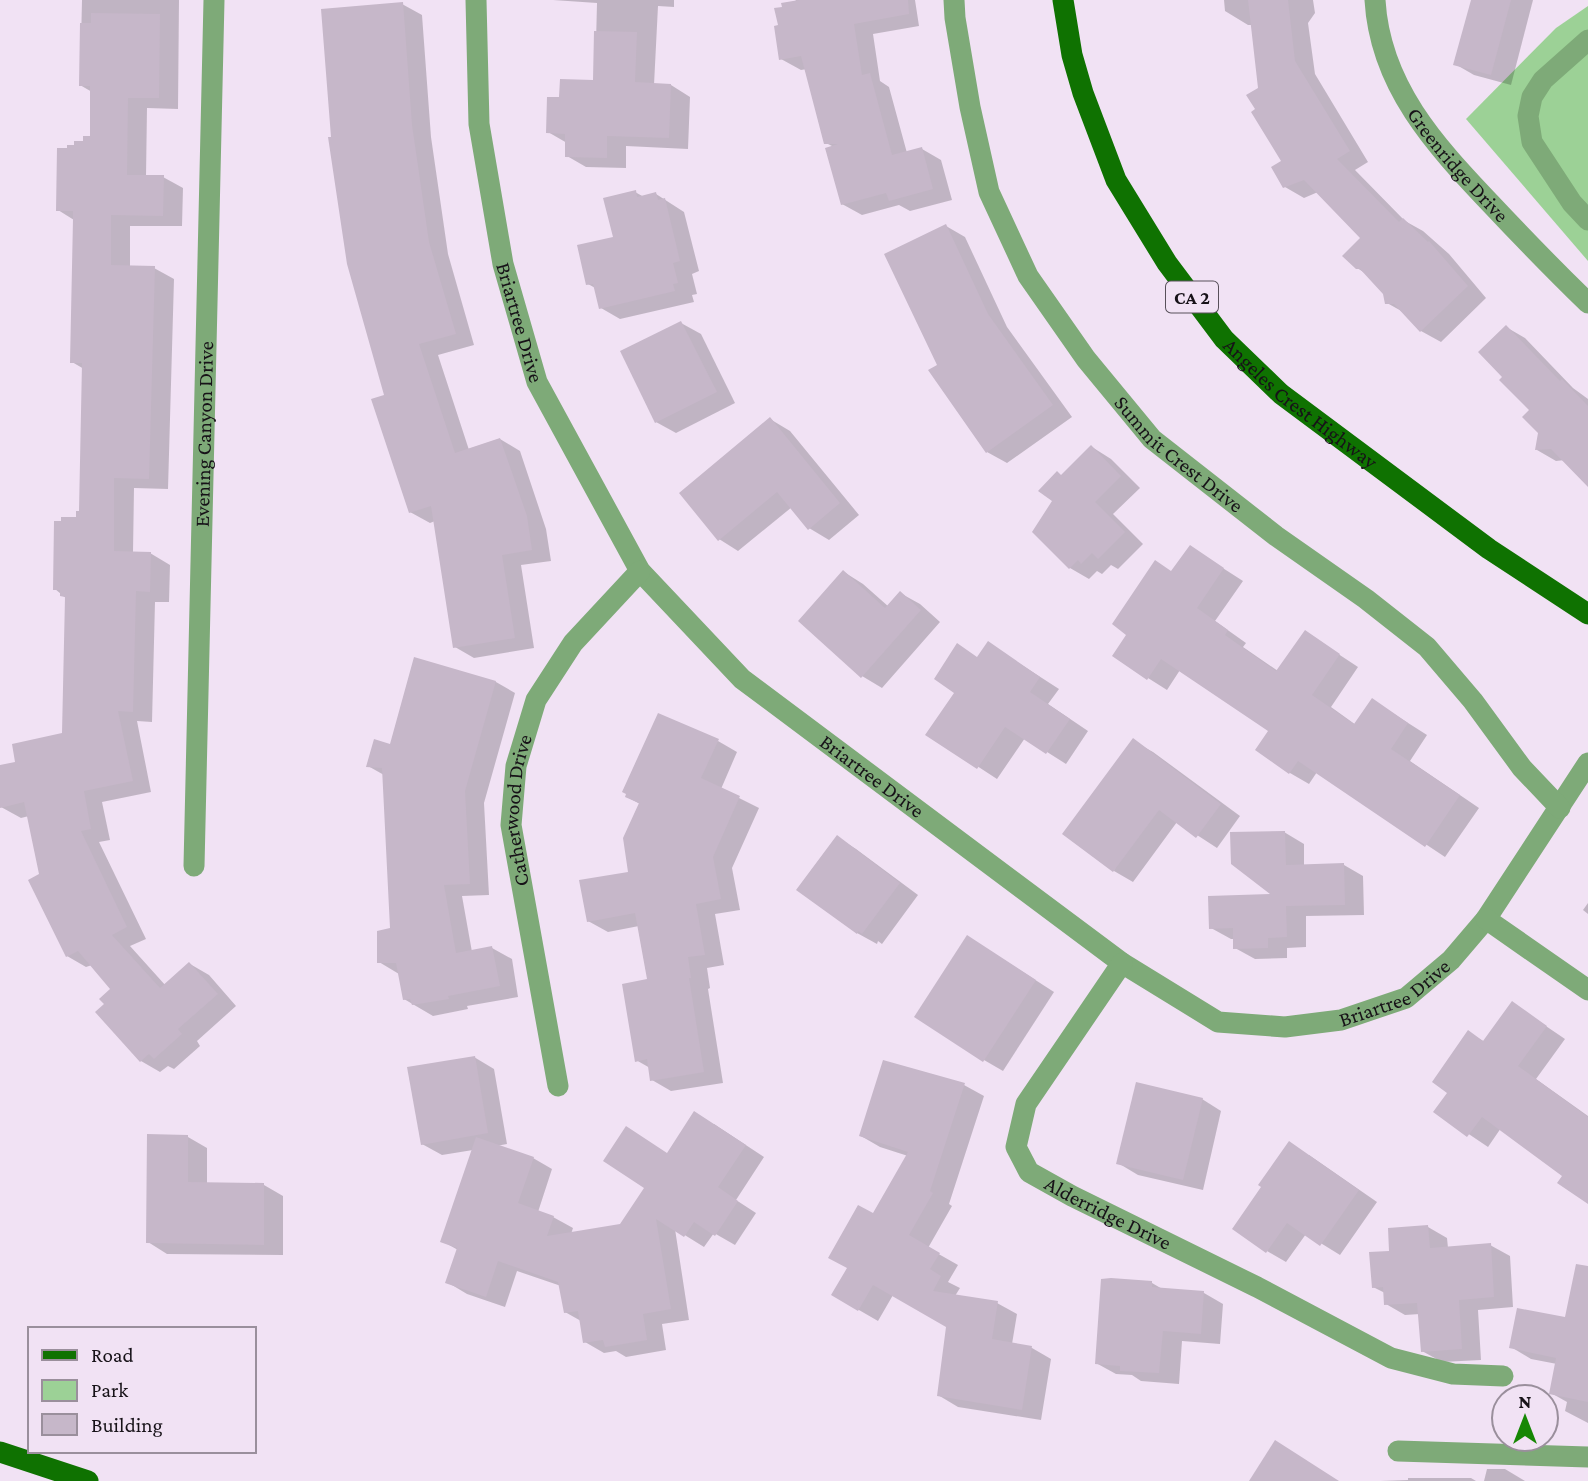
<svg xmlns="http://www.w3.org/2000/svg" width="1588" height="1481" viewBox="0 0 1588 1481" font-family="'Crimson Pro',serif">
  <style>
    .green { fill: #9cd196 }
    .shadow { fill: #0003 }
    .building { fill: #c6b7c9 }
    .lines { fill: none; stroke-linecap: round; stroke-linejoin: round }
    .minor { stroke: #7eaa78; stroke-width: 21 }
    .major { stroke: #0f7201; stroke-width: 21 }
    .labels { text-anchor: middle; stroke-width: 7; stroke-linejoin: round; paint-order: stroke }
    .shield { fill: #f1e2f4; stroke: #58505a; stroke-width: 2 }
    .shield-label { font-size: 19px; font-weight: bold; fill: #171218 }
    .street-label { font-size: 21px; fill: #171218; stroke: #f1e2f4 }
  </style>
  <rect width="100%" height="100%" fill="#f1e2f4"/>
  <polygon class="green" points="1588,6 1588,261 1466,119 1556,28"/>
  <g class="shadow">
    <polygon points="82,0 179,0 178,109 147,108 146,177 163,177 183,188 182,226 130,226 130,267 154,268 174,279 168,489 134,488 133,553 150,553 170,565 169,602 155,602 152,722 137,721 151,792 102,802 110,840 99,842 146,939 130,946 166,986 190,964 209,975 236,1006 197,1041 200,1046 174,1069 168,1066 160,1072 141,1061 106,1004 112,989 92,965 86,967 67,956 41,875 29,816 21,818 1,807 0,800 0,767 17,763 64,735 67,599 55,589 63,523 78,519 81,513 84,369 72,362 74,220 58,210 69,150 92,138 92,92 80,85"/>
    <polygon points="553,0 674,0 674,7 658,6 654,85 671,85 690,97 688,149 626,146 626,168 586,167 567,156 567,143 548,132 561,99 595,82 597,3"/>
    <polygon points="796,0 915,0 919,26 873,34 880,81 889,87 907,153 922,149 941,160 952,200 910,211 899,205 862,215 842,204 834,147 826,143 807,69 801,70 781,59 780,27"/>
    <polygon points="1224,0 1313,0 1315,13 1308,23 1315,74 1368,162 1355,170 1405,221 1423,231 1449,254 1486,298 1441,342 1421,331 1405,313 1387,303 1385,293 1365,273 1357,268 1362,238 1318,192 1304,198 1285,187 1283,161 1257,110 1260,88 1252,25 1248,25 1225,11"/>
    <polygon points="1473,0 1533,0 1511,85 1474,75 1455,64"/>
    <polygon points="402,4 422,15 431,137 448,254 474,345 438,355 469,450 500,439 520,451 546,529 551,561 521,565 534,648 474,658 455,647 435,521 430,523 410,512 386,396"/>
    <polygon points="635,192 644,197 656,194 684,212 699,271 692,274 697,294 692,295 694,302 620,319 601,308 597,289 588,284 615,238"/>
    <polygon points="946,226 965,237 1007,327 1072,417 1007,463 987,452 939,365"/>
    <polygon points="681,323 701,334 735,403 676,433 656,422"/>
    <polygon points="1506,327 1525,338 1573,388 1588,399 1588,482 1565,460 1556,461 1537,450 1540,433 1532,410 1505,377"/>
    <polygon points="770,419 790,431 859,515 829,540 809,528 792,507 738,551 719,539"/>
    <polygon points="1092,447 1111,459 1140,488 1113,514 1143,544 1118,569 1111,565 1102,574 1097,571 1089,579 1070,568 1054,501 1062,476"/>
    <polygon points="1190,547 1243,581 1215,621 1246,643 1243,647 1278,671 1305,632 1358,667 1331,707 1356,725 1372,700 1427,735 1410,761 1479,808 1445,857 1317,772 1309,784 1290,773 1270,731 1180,670 1167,690 1148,678 1173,572"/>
    <polygon points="844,572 863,584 889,607 900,593 920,604 940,622 882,688 862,676"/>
    <polygon points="989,644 1059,689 1048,704 1088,731 1066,764 1025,738 997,779 928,734"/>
    <polygon points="415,659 496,682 515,693 484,803 489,895 462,896 472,952 492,948 512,959 518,997 467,1006 468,1009 433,1016 404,999 399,974 379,962 392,930 384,775 368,766 391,746"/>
    <polygon points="718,741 737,752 721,789 759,808 732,868 740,910 715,914 724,965 707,968 710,988 708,989 723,1083 671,1091 652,1080 650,1068 636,1060 649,980 639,926 608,932 588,921 630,873 640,804 627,797"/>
    <polygon points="1133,741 1153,752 1240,816 1217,848 1177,822 1133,882 1114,871"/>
    <polygon points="1284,832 1304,844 1304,866 1344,865 1363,876 1364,915 1306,916 1306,947 1287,948 1287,958 1255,959 1235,948 1235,939 1231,939 1211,928 1275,896"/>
    <polygon points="837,837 856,849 918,895 882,944 878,941 877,944 857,933 799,889"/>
    <polygon points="1588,903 1588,914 1583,910"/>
    <polygon points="987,949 1054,992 1003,1071 984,1060"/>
    <polygon points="1512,1003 1565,1039 1536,1079 1588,1116 1588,1202 1565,1175 1501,1128 1488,1147 1436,1112 1449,1093 1469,1033 1485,1042"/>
    <polygon points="474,1057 494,1069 507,1144 496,1146 533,1158 552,1169 538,1212 553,1217 573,1228 571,1234 621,1226 668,1155 714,1124 764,1157 736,1200 756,1213 735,1245 714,1233 704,1247 675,1229 689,1320 662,1324 666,1350 626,1357 616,1351 604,1353 585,1342 581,1321 565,1312 561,1286 517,1271 505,1307 467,1294 447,1282 458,1250 442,1241 473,1150 442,1155 422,1144"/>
    <polygon points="964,1085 984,1096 949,1204 952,1206 928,1248 958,1265 948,1282 960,1288 955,1296 997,1303 1017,1314 1012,1344 1032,1348 1051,1359 1041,1420 958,1407 938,1395 948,1327 893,1295 878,1321 833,1295 908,1156 880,1147 861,1136"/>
    <polygon points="1202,1099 1221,1111 1203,1190 1138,1175 1118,1163"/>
    <polygon points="188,1137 207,1148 207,1184 264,1185 283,1196 283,1255 167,1254 148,1242"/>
    <polygon points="1309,1155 1377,1202 1340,1255 1306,1234 1286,1262 1267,1251"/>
    <polygon points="1428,1227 1447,1238 1448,1248 1490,1245 1510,1256 1513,1307 1478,1310 1481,1360 1442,1362 1422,1351 1420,1314 1405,1315 1386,1304 1385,1293 1373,1287 1391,1252"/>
    <polygon points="1152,1283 1164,1290 1204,1293 1223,1304 1220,1344 1182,1341 1179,1384 1141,1381 1132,1375 1116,1374 1096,1363"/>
    <polygon points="1588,1307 1588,1423 1565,1411 1567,1402 1551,1393 1557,1364 1531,1359 1511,1347"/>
    <polygon points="1487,1469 1505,1469 1525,1481 1558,1481 1484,1481"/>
    <polygon points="1408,1478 1471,1478 1476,1481 1380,1481 1408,1480"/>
  </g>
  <g class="building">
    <polygon points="799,0 908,0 909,14 854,24 862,75 870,73 892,155 922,147 933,189 889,201 886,193 841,205 825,148 838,144 824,144 801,56 779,60 774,26 778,25 774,8 782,7 781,3"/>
    <polygon points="1248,0 1288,0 1295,61 1350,151 1337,159 1399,222 1403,218 1428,242 1429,241 1468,286 1420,332 1394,304 1385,304 1383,294 1360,269 1356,269 1342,256 1360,238 1304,180 1283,188 1271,167 1281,161 1251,112 1255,109 1246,95 1258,88"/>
    <polygon points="1471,0 1511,0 1491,75 1453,65"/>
    <polygon points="403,2 412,125 429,242 456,334 419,344 455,453 500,438 527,516 532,550 502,555 515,638 453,648 431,506 409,513 371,399 384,395 347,264 328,137 331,137 321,9"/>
    <polygon points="91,13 160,14 159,98 128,98 127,175 164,175 163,216 111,215 111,265 155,266 149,479 114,478 114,551 151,552 150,592 136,591 133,712 118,711 133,781 84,791 91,829 81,831 127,927 112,935 160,988 189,962 218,994 178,1029 182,1034 154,1059 149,1054 140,1062 95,1012 104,1004 99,999 110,989 78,951 66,957 28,880 39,874 24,802 0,808 0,765 15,762 12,744 62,733 65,597 60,596 60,590 53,590 54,521 61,521 61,517 76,517 76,511 79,511 82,363 70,363 73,219 73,211 56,211 57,148 67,148 67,145 74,145 74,141 83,141 83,136 90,136 90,86 79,86 80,23 91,23"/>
    <polygon points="594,31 637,32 635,82 671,84 669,138 607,136 607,158 565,157 565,134 546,133 547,97 559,97 560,79 593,80"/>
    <polygon points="636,190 637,197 656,192 658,200 665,198 680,261 673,263 678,283 673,284 675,291 599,309 593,284 586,285 577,245 613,237 603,198"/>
    <polygon points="946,224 988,314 1053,405 986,453 928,370 937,365 884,254"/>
    <polygon points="681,321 717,392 655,423 620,351"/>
    <polygon points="1506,325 1560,381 1562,379 1588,406 1588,487 1551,449 1535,450 1538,433 1522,417 1529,410 1499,380 1502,377 1478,352"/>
    <polygon points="770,417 840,503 808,530 777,492 718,541 679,493"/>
    <polygon points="1091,445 1121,476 1095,502 1125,532 1098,559 1092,553 1081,564 1078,560 1069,569 1032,532 1052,501 1038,491 1057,471 1061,475"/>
    <polygon points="1190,545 1224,568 1197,608 1228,630 1225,635 1276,671 1305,630 1340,654 1312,695 1354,724 1372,698 1408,723 1391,749 1460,795 1425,847 1298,761 1289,774 1255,750 1268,731 1161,659 1147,680 1112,656 1126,635 1112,624 1155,560 1171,571"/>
    <polygon points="843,570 885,608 900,591 921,610 861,678 798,621"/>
    <polygon points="988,641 1040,677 1030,692 1070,719 1046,754 1005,727 977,769 925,735 954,693 934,679 957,643 977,657"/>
    <polygon points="414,657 496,681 465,791 470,884 444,885 456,953 492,946 500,986 448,996 449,999 412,1005 410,999 403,1000 396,963 377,963 377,931 390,928 382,768 366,767 374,739 390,744"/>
    <polygon points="658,713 719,739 701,778 740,796 713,857 721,899 696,904 705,955 688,957 691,978 689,978 704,1072 650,1081 647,1059 635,1062 622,984 647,979 635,913 587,922 579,880 628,872 623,838 639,803 625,797 626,794 622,792"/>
    <polygon points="1133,738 1221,804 1196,838 1159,810 1113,872 1062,834"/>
    <polygon points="1285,831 1286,865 1344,863 1345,905 1286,906 1287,937 1268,938 1268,948 1233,949 1233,928 1209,929 1208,896 1270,894 1231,864 1230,832"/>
    <polygon points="837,835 900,883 862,934 858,931 857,934 796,890"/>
    <polygon points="967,935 1036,980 983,1062 914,1017"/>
    <polygon points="1512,1001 1547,1026 1518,1066 1588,1117 1588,1204 1557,1183 1562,1176 1482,1117 1467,1137 1433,1112 1447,1093 1432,1082 1468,1030 1483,1041"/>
    <polygon points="475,1056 488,1133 421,1145 407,1067"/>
    <polygon points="883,1060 965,1083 930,1191 933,1193 909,1235 940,1253 930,1269 941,1276 933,1291 998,1301 992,1339 1032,1346 1022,1410 937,1396 946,1327 873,1285 858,1311 831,1295 847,1268 828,1258 858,1205 873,1213 908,1152 859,1136"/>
    <polygon points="1136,1082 1203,1098 1183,1180 1116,1164"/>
    <polygon points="694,1111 746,1145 718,1187 738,1201 715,1236 694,1222 684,1237 656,1219 671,1309 643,1314 647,1340 605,1347 603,1340 583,1343 578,1311 564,1313 558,1282 498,1261 486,1297 445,1283 457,1248 440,1242 476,1137 534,1157 518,1203 554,1216 547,1236 620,1224 644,1188 603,1161 626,1126 667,1153"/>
    <polygon points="147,1134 188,1135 188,1182 264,1183 264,1245 146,1243"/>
    <polygon points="1289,1141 1359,1190 1320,1246 1287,1223 1266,1253 1232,1229 1261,1187 1258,1185"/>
    <polygon points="1428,1225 1430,1248 1491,1243 1494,1297 1459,1300 1462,1349 1421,1352 1417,1303 1384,1305 1383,1287 1372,1288 1369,1252 1389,1251 1388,1228"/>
    <polygon points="1576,1264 1588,1266 1588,1402 1549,1394 1556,1358 1509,1348 1517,1308 1565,1317"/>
    <polygon points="1111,1278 1152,1281 1152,1287 1204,1291 1201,1334 1163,1331 1159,1373 1120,1371 1120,1366 1095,1364 1101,1279"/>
    <polygon points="1275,1440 1339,1481 1249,1481"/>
  </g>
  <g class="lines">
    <g class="minor">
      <path id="s1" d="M476,0L479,124L503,264L537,382L640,571L742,679L1122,963L1218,1022L1285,1027L1341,1020L1406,998L1451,960L1486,919L1588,763"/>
      <path id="s2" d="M954,0L955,18L970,107L989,192L1028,276L1086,359L1152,439L1276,536L1366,599L1427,647L1473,701L1522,768L1560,808"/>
      <path id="s3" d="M1375,0C1380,86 1435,145 1491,204C1523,238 1555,271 1588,303"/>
      <polyline points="1588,40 1543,80 1532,97 1528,116 1532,142 1572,203 1588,220"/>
      <path id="s4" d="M194,866L214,0"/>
      <polyline points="1486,919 1588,990"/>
      <path id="s5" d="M1122,963L1026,1104L1016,1147L1029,1172L1072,1196L1257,1287L1391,1358L1453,1374L1503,1376"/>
      <path id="s6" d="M558,1086L511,825L516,766L536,700L573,643L640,571"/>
      <polyline points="1398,1451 1588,1457"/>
    </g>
    <g class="major">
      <path id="s7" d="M1063,0L1072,55L1083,93L1116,180L1167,263L1224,339L1281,394L1489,549L1588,614"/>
      <polyline points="0,1452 88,1481"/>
    </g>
  </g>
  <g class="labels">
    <rect class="shield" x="1166" y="281.5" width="52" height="31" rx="5"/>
    <g class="shield-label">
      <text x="1192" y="304">CA 2</text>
    </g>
    <g class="street-label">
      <text dy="7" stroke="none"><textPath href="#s3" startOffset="189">Greenridge Drive</textPath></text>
      <text dy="7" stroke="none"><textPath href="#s1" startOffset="327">Briartree Drive</textPath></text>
      <text dy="7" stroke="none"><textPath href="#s7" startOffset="481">Angeles Crest Highway</textPath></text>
      <text dy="7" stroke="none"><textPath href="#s4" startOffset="432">Evening Canyon Drive</textPath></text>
      <text dy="7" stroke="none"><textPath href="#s2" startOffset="523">Summit Crest Drive</textPath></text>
      <text dy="7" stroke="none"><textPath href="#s1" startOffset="915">Briartree Drive</textPath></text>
      <text dy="7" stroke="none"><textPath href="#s6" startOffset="280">Catherwood Drive</textPath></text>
      <text dy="7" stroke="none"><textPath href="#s1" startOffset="1524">Briartree Drive</textPath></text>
      <text dy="7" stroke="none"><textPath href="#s5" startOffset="332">Alderridge Drive</textPath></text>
    </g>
  </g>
  <rect x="28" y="1327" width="228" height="126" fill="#f1e2f4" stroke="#9a8f9c" stroke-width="2"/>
  <rect x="42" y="1350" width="35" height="10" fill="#0f7201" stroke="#9a8f9c" stroke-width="2"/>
  <text x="91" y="1362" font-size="21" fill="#171218">Road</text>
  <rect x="42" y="1380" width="35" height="21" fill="#9cd196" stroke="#9a8f9c" stroke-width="2"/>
  <text x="91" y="1397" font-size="21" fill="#171218">Park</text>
  <rect x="42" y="1414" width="35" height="21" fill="#c6b7c9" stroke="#9a8f9c" stroke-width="2"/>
  <text x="91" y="1432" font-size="21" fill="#171218">Building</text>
  <g transform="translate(1525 1418)"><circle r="33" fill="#f1e2f4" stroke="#9a8f9c" stroke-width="2"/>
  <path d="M0-5L12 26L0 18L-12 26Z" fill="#168704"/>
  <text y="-10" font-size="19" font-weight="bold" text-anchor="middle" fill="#171218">N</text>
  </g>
</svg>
